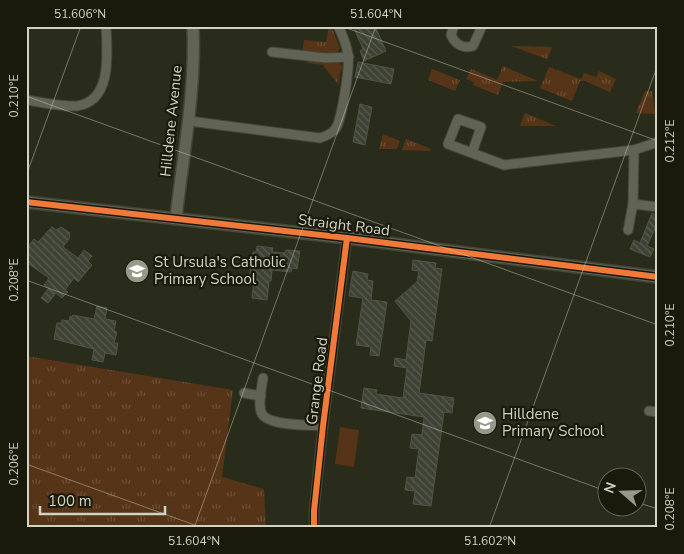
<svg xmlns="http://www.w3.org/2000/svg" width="684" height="554" viewBox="0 0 684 554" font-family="'Nunito Sans',sans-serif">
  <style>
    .grass { fill: url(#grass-tufts) }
    .pitch { fill: #563417 }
    .building { fill: url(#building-back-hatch); stroke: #4f5446 }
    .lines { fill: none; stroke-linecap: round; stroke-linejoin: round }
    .minor-casing { stroke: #444638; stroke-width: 11 }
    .tertiary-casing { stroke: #444638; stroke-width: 14 }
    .minor { stroke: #616355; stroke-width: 9 }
    .tertiary { stroke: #616355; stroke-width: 11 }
    .cycleway-casing { stroke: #191a0c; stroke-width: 9 }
    .cycleway { stroke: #f17a3a; stroke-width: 6 }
    .ticks { fill: none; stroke: #d0d3c1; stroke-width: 1; stroke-opacity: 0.45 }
    .labels { text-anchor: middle; stroke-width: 4.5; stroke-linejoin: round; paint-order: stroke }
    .street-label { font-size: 15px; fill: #d0d3c1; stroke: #191a0c }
    .poi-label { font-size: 15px; fill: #d0d3c1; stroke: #191a0c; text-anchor: start }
    .neatline { fill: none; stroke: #d0d3c1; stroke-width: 2 }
    .ticks-label { font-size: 12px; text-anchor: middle; fill: #d0d3c1 }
  </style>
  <defs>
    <pattern id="grass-tufts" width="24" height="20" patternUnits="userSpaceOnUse" patternTransform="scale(1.25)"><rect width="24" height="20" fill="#563417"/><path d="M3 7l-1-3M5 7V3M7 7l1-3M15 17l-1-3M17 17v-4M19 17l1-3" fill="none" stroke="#6d5037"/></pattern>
    <pattern id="building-back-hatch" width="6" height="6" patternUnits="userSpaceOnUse" patternTransform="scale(1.25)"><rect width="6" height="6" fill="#3e4234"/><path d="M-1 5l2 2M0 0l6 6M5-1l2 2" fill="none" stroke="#595c50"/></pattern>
  </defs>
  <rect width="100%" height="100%" fill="#2a2c1b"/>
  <g class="grass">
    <polygon points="329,26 331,26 340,48 336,54 302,53 304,40 326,42"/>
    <polygon points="511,46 552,47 547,59"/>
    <polygon points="309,58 337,60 342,66 338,84 323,65 308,63"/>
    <polygon points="503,66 538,81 503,82 498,95 473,85 474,82 466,79 471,69 497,80"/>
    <polygon points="549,67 581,79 584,73 596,77 599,71 616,79 610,92 585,81 580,81 572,101 540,88"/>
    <polygon points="432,69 460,80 455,91 428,80"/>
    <polygon points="645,91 652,91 655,114 636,113"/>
    <polygon points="525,113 556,126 520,126"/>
    <polygon points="383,134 400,141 397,149 379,149"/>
    <polygon points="406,139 431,149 430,151 402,150"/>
    <polygon points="26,356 233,390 222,477 264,489 266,528 26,528"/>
  </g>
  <polygon class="pitch" points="340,427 359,430 354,467 335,464"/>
  <g class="building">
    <polygon points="353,26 375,26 386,51 364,61 360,51 363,49"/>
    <polygon points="358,62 394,69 391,84 355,77"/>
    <polygon points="360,104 372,107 365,145 353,142"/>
    <polygon points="652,213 658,216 658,222 647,246 654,249 650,257 630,249 634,240 640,243"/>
    <polygon points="52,227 56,230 61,227 70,233 69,239 63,247 78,258 84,250 92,256 88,261 92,265 78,282 74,278 65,290 68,292 62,298 56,293 48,303 41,298 49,288 44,285 49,278 26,262 26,249 34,239 38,242"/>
    <polygon points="257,246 273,248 272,252 285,253 286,250 300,251 297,269 292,268 291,272 272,270 271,281 269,281 267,300 252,298 254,280 249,279 253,252 256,252"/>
    <polygon points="413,260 436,263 435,268 442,269 432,341 426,340 419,393 454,398 452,413 444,412 431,506 413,504 415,491 405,490 407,477 415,478 419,449 410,448 412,434 422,435 424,417 361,408 364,388 377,390 376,394 403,398 407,368 394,366 395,358 406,360 411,321 395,301 417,282 419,271 412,270"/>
    <polygon points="353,271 368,274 367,280 373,281 371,300 387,302 379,356 370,355 371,347 356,345 363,298 349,296"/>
    <polygon points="97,306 107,308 105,319 116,321 114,331 117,332 114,343 118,343 116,355 105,353 103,362 92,360 94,349 54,339 57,323 62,323 62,320 69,321 70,316 72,317 73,315 94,319"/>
  </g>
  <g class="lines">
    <g class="minor-casing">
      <g id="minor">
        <path d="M454,26L451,35C455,44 463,49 473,46L482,26"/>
        <polyline points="272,52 326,58 349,57"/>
        <path d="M26,100C41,102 63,107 77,106C113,101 107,52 106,26"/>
        <path d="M189,121L320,138C326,136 333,133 336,128C342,118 350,67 348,55C347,45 343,36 338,26"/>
        <polyline points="658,142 634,150 633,204 658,207"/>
        <polyline points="472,153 481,127 458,119 448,144 504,165 634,150"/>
        <polyline points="628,230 633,204"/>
        <path d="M263,378C262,387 257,405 262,414C269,426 310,425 323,426"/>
        <polyline points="244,393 261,396"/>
        <polyline points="649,411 658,412"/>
        <polyline points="314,528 314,511 323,426 347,238"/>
      </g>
    </g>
    <g class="tertiary-casing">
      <g id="tertiary">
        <polyline points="26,202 347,238 658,277"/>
        <path d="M176,218C183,154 196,91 193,26"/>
      </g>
    </g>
    <use href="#minor" class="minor"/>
    <use href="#tertiary" class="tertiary"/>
    <g class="cycleway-casing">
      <g id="cycleway">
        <polyline points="26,202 347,238 658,277"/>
        <polyline points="314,528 314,511 323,426 347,238"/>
      </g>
    </g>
    <use href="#cycleway" class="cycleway"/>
  </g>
  <path class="ticks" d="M341,26L658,141M26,96L658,325M26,176L81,26M26,280L606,491M26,464L203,528M636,502L658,509M194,528L376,26M489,528L658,64"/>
  <defs>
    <g id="school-disc" transform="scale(1.25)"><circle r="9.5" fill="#969987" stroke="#191a0c"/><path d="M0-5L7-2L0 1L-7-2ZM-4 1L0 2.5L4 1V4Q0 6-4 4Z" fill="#fff"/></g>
  </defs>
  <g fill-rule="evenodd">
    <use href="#school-disc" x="137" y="271"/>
    <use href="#school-disc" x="485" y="423"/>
  </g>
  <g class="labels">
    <g class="street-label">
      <text transform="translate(171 121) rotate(-84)" y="5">Hilldene Avenue</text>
      <text transform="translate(344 225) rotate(7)" y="5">Straight Road</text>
      <text transform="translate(317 381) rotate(-83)" y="5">Grange Road</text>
    </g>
    <g class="poi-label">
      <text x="154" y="267">St Ursula's Catholic<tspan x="154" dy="17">Primary School</tspan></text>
      <text x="502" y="419">Hilldene<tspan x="502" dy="17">Primary School</tspan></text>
    </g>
  </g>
  <rect width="684" height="554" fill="none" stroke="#191a0c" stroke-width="55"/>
  <g transform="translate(622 492) rotate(290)"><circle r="24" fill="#191a0c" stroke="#626454"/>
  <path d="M0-4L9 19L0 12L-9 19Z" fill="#969987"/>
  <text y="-8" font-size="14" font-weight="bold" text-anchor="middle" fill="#d0d3c1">N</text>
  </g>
  <path d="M40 506v8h125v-8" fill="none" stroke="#d0d3c1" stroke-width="2.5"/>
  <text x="48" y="506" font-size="15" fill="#d0d3c1" stroke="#191a0c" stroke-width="4" paint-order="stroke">100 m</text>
  <rect x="28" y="28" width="628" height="498" class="neatline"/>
  <g class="ticks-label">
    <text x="80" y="18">51.606°N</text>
    <text x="376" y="18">51.604°N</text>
    <text transform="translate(14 96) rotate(-90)" y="4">0.210°E</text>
    <text transform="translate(670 141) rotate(-90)" y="4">0.212°E</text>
    <text transform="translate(14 280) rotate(-90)" y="4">0.208°E</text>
    <text transform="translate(670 325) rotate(-90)" y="4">0.210°E</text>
    <text transform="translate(14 464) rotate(-90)" y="4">0.206°E</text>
    <text transform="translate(670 509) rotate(-90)" y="4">0.208°E</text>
    <text x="194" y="545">51.604°N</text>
    <text x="490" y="545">51.602°N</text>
  </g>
</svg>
